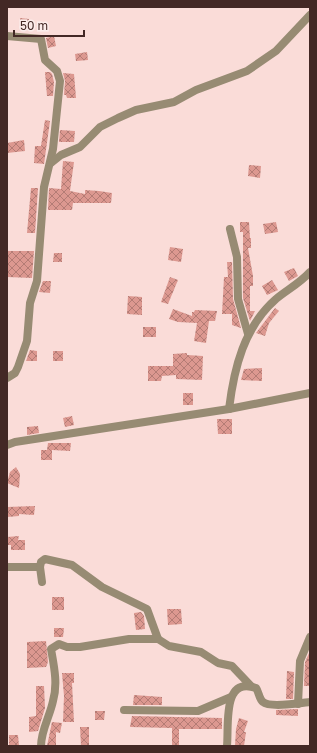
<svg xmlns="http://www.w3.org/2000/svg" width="317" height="753" viewBox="0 0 317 753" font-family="'Golos Text',sans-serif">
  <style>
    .building { fill: url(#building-cross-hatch) }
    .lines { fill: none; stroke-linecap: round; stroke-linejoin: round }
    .street { stroke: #978b73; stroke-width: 8 }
  </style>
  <defs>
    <pattern id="building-cross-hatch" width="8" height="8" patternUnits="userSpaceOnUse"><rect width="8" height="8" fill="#dc9890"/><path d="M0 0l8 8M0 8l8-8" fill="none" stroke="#b47c75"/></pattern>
  </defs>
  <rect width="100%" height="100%" fill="#fadcd8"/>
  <g class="building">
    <polygon points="20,18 29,19 29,28 20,27"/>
    <polygon points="54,36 56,46 48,48 46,38"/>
    <polygon points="87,52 88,60 76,61 75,54"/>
    <polygon points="45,72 50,72 52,74 54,82 53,96 47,96"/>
    <polygon points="63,73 74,74 76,98 67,98 66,95 64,95 65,81"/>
    <polygon points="45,120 50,121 44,164 34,163 35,146 41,146"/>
    <polygon points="60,130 75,131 74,142 59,142"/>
    <polygon points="24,140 25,151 7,153 7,143"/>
    <polygon points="63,161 74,162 70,191 85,194 85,190 99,191 112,193 111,203 73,203 72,210 48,210 49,188 61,189"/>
    <polygon points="249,165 261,166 260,178 248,176"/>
    <polygon points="31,188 38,188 35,233 27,233"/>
    <polygon points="240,222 249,222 250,238 251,238 251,248 248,248 253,276 253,286 250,286 250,311 255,311 250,321 243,298 243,232 240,232"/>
    <polygon points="276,222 278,232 265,234 263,224"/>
    <polygon points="170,247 183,249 181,262 168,260"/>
    <polygon points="7,251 34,251 32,278 7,277"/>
    <polygon points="54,253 62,253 62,262 53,262"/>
    <polygon points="227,262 232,262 233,299 241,328 232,325 232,314 222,314 224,277 228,277"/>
    <polygon points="294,268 298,276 289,281 284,272"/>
    <polygon points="170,277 178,280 168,304 161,302"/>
    <polygon points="272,280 278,290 267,295 262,286"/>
    <polygon points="43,281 51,281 50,293 39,292"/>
    <polygon points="128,296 142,297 142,315 127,314"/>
    <polygon points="275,308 279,311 269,323 265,336 256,333"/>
    <polygon points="173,309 192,316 192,312 194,312 195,310 217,311 215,321 209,321 206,343 194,341 197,323 178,322 169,319"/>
    <rect x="143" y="327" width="13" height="10"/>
    <polygon points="30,350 37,351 37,361 26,361"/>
    <rect x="53" y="351" width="10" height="10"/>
    <polygon points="187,353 187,355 203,356 202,380 176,379 176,375 162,376 161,381 148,381 148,366 173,366 173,354"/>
    <polygon points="262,368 262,381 241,380 244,369"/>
    <rect x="183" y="393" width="10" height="12"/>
    <polygon points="72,416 74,425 65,427 63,418"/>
    <polygon points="217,419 232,419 232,434 218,434"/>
    <polygon points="38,426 39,433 27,435 27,427"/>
    <polygon points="48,443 71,443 70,451 52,450 52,460 41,460 41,450 47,450"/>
    <polygon points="16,467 20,474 19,488 7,483 10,472"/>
    <polygon points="35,506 34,515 19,514 19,516 7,517 7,507"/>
    <polygon points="19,536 18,540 25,540 25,550 11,550 11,545 7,545 7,537"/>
    <rect x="52" y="597" width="12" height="13"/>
    <polygon points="167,609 181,609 182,624 168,625"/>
    <polygon points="141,612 144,616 145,629 136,630 134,613"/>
    <polygon points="54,628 64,628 63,637 54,637"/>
    <polygon points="46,641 48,662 46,667 27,668 27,642"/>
    <polygon points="310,651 310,686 304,686 305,662"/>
    <polygon points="287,671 294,672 293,699 286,699"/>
    <polygon points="62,673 74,673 74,683 72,683 74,722 63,722 64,696"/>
    <polygon points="36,686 44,686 45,708 38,731 29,732 29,717 36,716"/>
    <polygon points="134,695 162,697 162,705 133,705"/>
    <polygon points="298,709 298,716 276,715 276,710"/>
    <polygon points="95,711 105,711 104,720 95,720"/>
    <polygon points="132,716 222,718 222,729 179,729 179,746 172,746 172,728 130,727"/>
    <polygon points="239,718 248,721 244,732 246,732 244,746 235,746 236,729"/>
    <polygon points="52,722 62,723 60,733 56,732 56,746 47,746"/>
    <polygon points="80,727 89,727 89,746 81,746"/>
    <polygon points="9,735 18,735 19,746 9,746"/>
  </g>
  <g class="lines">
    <g class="street">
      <polyline points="7,36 41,39 45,60 57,71 60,81 53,149 44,187 37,281 30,303 27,341 18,367 15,373 7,378"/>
      <polyline points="51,163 61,155 80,147 100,127 118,118 136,110 174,102 196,90 247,71 276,51 310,15"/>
      <polyline points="230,229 237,257 238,299 248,334"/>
      <path d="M229,409C234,368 244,327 276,299C287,290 300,283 310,272"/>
      <polyline points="7,445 15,442 229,409 310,393"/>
      <polyline points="7,567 40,567 42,582"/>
      <polyline points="40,567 41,562 45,559 72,565 102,587 147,609 158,639"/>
      <polyline points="298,704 300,661 310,637"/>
      <polyline points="124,710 198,711 231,697"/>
      <path d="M41,746C41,730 50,716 53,701C58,684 54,666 51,649L59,644L67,647H80L129,639H158L169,646L201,652L218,663L232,666L251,686"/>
      <path d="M227,746C229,725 222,676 256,688C259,692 259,699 263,702C270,708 301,703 310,702"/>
    </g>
  </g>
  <rect width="317" height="753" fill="none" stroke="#432825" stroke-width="16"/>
  <path d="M14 30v6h70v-6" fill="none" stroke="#432825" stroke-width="2"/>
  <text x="20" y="30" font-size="12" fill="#432825" stroke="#fcedeb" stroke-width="3" paint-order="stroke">50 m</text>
</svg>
